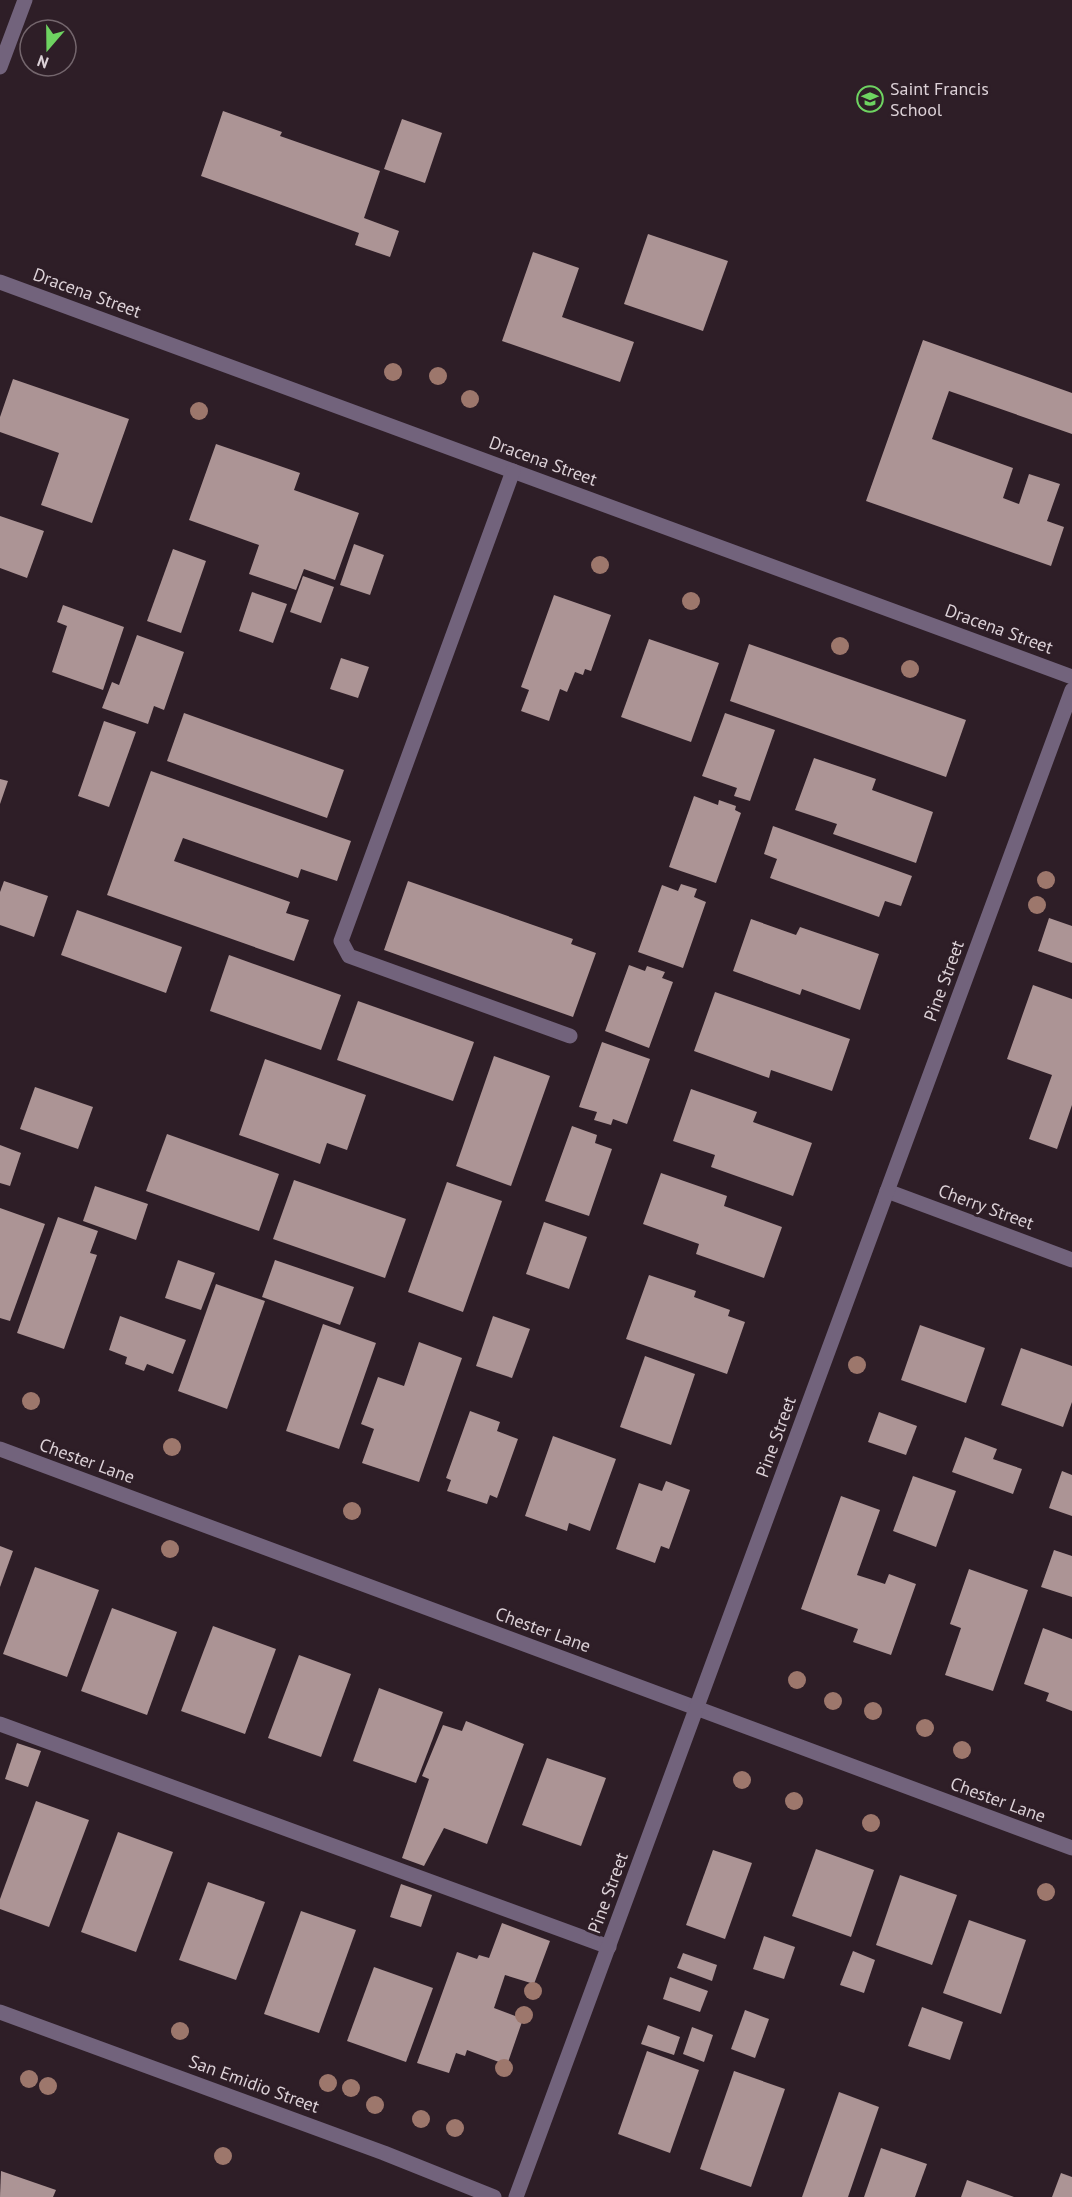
<svg xmlns="http://www.w3.org/2000/svg" width="1072" height="2197" viewBox="0 0 1072 2197" font-family="'PT Sans',sans-serif">
  <style>
    .building { fill: #ac9495 }
    .lines { fill: none; stroke-linecap: round; stroke-linejoin: round }
    .minor { stroke: #72637c; stroke-width: 15 }
    .tree { fill: #9d776c }
    .labels { text-anchor: middle; stroke-width: 6; stroke-linejoin: round; paint-order: stroke }
    .poi-label { font-size: 18px; fill: #dcd1d7; stroke: #2e1e27; text-anchor: start }
    .street-label { font-size: 18px; fill: #dcd1d7; stroke: #2e1e27 }
  </style>
  <rect width="100%" height="100%" fill="#2e1e27"/>
  <g class="building">
    <polygon points="223,111 282,132 280,136 380,171 364,218 399,231 390,257 355,245 359,233 201,176"/>
    <polygon points="402,119 442,133 425,183 384,169"/>
    <polygon points="648,234 728,261 703,331 624,304"/>
    <polygon points="533,252 579,268 562,317 634,342 620,382 502,341"/>
    <polygon points="923,340 1072,393 1072,434 949,391 932,439 1013,468 1003,498 1019,504 1029,474 1060,484 1047,521 1064,527 1051,566 866,501"/>
    <polygon points="13,379 129,419 92,523 41,505 59,453 0,432 0,417"/>
    <polygon points="216,444 300,473 294,490 359,513 335,580 304,569 296,590 249,574 259,545 189,520"/>
    <polygon points="0,516 44,531 27,578 0,568"/>
    <polygon points="354,544 384,555 370,595 340,585"/>
    <polygon points="173,549 206,561 181,633 147,621"/>
    <polygon points="303,576 334,587 321,623 290,612"/>
    <polygon points="252,592 287,604 273,643 239,631"/>
    <polygon points="554,595 611,615 591,671 585,669 583,675 575,672 567,692 560,689 549,721 521,711 529,690 521,687"/>
    <polygon points="63,605 124,627 103,690 52,672 67,626 57,622"/>
    <polygon points="137,635 184,652 164,710 154,706 148,724 102,708 112,682 119,685"/>
    <polygon points="649,639 719,663 691,742 621,717"/>
    <polygon points="749,644 966,720 946,777 730,701"/>
    <polygon points="341,658 369,667 358,698 330,689"/>
    <polygon points="184,713 344,770 327,818 167,761"/>
    <polygon points="725,713 775,730 750,801 734,796 737,788 702,776"/>
    <polygon points="104,721 136,732 109,807 78,796"/>
    <polygon points="814,758 876,779 872,790 933,812 916,863 833,834 837,824 795,810"/>
    <polygon points="151,771 351,841 337,881 301,869 298,878 183,838 174,861 290,902 286,913 309,920 294,961 107,895"/>
    <polygon points="0,779 8,781 0,804"/>
    <polygon points="694,796 718,805 719,800 736,806 735,810 741,813 716,883 669,867"/>
    <polygon points="773,826 912,876 901,906 885,901 879,917 770,878 777,859 764,854"/>
    <polygon points="4,881 48,896 34,937 0,925 0,892"/>
    <polygon points="408,881 573,939 571,944 596,953 573,1017 384,950"/>
    <polygon points="681,884 697,889 694,897 706,902 683,968 638,952 662,885 678,891"/>
    <polygon points="77,910 182,947 166,993 61,955"/>
    <polygon points="1049,918 1072,926 1072,963 1038,951"/>
    <polygon points="751,919 796,935 800,927 879,954 860,1010 802,989 800,995 733,971"/>
    <polygon points="229,955 341,995 321,1050 210,1011"/>
    <polygon points="629,965 645,971 647,966 665,972 662,978 673,982 649,1048 605,1031"/>
    <polygon points="1033,985 1072,999 1072,1105 1057,1149 1029,1139 1052,1075 1007,1059"/>
    <polygon points="715,992 850,1039 832,1091 771,1070 769,1078 694,1051"/>
    <polygon points="358,1001 474,1042 453,1101 337,1060"/>
    <polygon points="602,1042 650,1059 627,1124 613,1119 611,1125 594,1120 597,1112 579,1107"/>
    <polygon points="494,1056 550,1076 511,1186 456,1166"/>
    <polygon points="265,1059 366,1095 347,1150 327,1143 320,1164 239,1135"/>
    <polygon points="35,1087 93,1107 78,1149 20,1129"/>
    <polygon points="691,1089 757,1112 753,1122 812,1143 793,1196 711,1167 715,1155 673,1141"/>
    <polygon points="572,1126 597,1135 595,1143 612,1149 589,1216 545,1201"/>
    <polygon points="167,1134 279,1174 259,1231 146,1191"/>
    <polygon points="0,1145 21,1153 10,1186 0,1183"/>
    <polygon points="661,1173 727,1196 724,1206 782,1227 764,1278 696,1254 699,1244 643,1224"/>
    <polygon points="294,1180 406,1219 385,1278 273,1239"/>
    <polygon points="447,1182 502,1201 463,1312 408,1292"/>
    <polygon points="95,1186 148,1204 136,1240 83,1221"/>
    <polygon points="0,1208 45,1224 10,1321 0,1318"/>
    <polygon points="58,1217 98,1231 90,1253 97,1255 64,1349 17,1333"/>
    <polygon points="544,1222 587,1237 569,1289 526,1274"/>
    <polygon points="178,1260 215,1273 201,1310 165,1298"/>
    <polygon points="275,1260 354,1287 340,1325 262,1297"/>
    <polygon points="649,1275 696,1291 694,1297 730,1310 728,1316 745,1322 727,1374 626,1339"/>
    <polygon points="216,1284 265,1301 227,1409 178,1391"/>
    <polygon points="120,1316 186,1340 173,1374 147,1364 144,1371 125,1364 127,1357 109,1350"/>
    <polygon points="493,1316 530,1329 512,1378 476,1366"/>
    <polygon points="323,1324 376,1343 339,1449 286,1431"/>
    <polygon points="920,1325 985,1348 966,1403 901,1380"/>
    <polygon points="419,1342 462,1358 419,1482 362,1463 374,1429 361,1424 378,1377 404,1386"/>
    <polygon points="1021,1348 1072,1366 1072,1402 1063,1427 1001,1405"/>
    <polygon points="645,1356 695,1374 671,1445 620,1427"/>
    <polygon points="470,1411 500,1422 497,1431 518,1439 497,1498 490,1495 487,1504 447,1491 451,1480 446,1478"/>
    <polygon points="879,1412 917,1426 906,1455 868,1442"/>
    <polygon points="553,1436 616,1459 590,1531 569,1523 567,1531 525,1516"/>
    <polygon points="965,1437 997,1449 993,1459 1022,1469 1013,1494 952,1472"/>
    <polygon points="1062,1471 1072,1475 1072,1516 1049,1508"/>
    <polygon points="913,1476 956,1491 936,1547 893,1531"/>
    <polygon points="666,1481 690,1490 669,1549 661,1546 655,1563 616,1549 639,1483 662,1491"/>
    <polygon points="841,1496 880,1510 857,1575 885,1584 889,1574 916,1584 891,1655 853,1642 858,1629 801,1609"/>
    <polygon points="0,1546 13,1551 0,1587"/>
    <polygon points="1054,1550 1072,1556 1072,1597 1041,1587"/>
    <polygon points="35,1567 99,1590 67,1677 3,1654"/>
    <polygon points="969,1569 1028,1590 993,1691 945,1675 961,1628 950,1624"/>
    <polygon points="112,1608 177,1632 147,1715 81,1691"/>
    <polygon points="213,1626 276,1649 245,1734 181,1711"/>
    <polygon points="1043,1628 1072,1639 1072,1711 1046,1701 1049,1693 1024,1684"/>
    <polygon points="299,1655 351,1674 321,1757 268,1738"/>
    <polygon points="379,1688 443,1712 416,1783 353,1761"/>
    <polygon points="466,1721 524,1744 487,1844 444,1828 424,1866 402,1858 429,1779 422,1776 443,1725 462,1731"/>
    <polygon points="17,1743 41,1751 28,1787 5,1779"/>
    <polygon points="547,1758 606,1778 581,1846 522,1825"/>
    <polygon points="36,1801 89,1820 49,1927 0,1909 0,1899"/>
    <polygon points="118,1832 173,1852 136,1952 81,1932"/>
    <polygon points="816,1849 874,1870 851,1937 792,1916"/>
    <polygon points="713,1850 752,1863 725,1939 686,1925"/>
    <polygon points="900,1875 957,1895 932,1965 876,1945"/>
    <polygon points="208,1882 265,1902 236,1980 179,1960"/>
    <polygon points="401,1884 432,1895 421,1927 390,1917"/>
    <polygon points="301,1911 356,1930 319,2033 264,2014"/>
    <polygon points="969,1920 1026,1940 1001,2014 943,1993"/>
    <polygon points="502,1923 550,1941 534,1984 505,1975 494,2008 523,2019 507,2065 467,2050 465,2056 456,2053 449,2073 417,2063 457,1952 477,1959 479,1955 489,1958"/>
    <polygon points="764,1936 795,1947 784,1979 753,1969"/>
    <polygon points="853,1951 875,1960 864,1993 840,1985"/>
    <polygon points="683,1953 717,1965 712,1981 677,1968"/>
    <polygon points="374,1967 433,1988 406,2062 347,2041"/>
    <polygon points="670,1977 708,1991 700,2012 663,1999"/>
    <polygon points="922,2007 963,2022 950,2060 908,2046"/>
    <polygon points="745,2010 769,2019 755,2058 731,2049"/>
    <polygon points="648,2025 680,2037 674,2055 641,2044"/>
    <polygon points="692,2027 713,2035 704,2062 683,2054"/>
    <polygon points="647,2051 699,2070 670,2153 618,2134"/>
    <polygon points="734,2071 785,2089 751,2187 700,2169"/>
    <polygon points="839,2092 879,2107 848,2197 802,2197"/>
    <polygon points="881,2148 927,2164 915,2197 864,2197"/>
    <polygon points="1,2171 56,2190 53,2197 0,2197"/>
    <polygon points="1061,2173 1072,2177 1072,2197 1052,2197"/>
    <polygon points="967,2180 1014,2197 961,2197"/>
  </g>
  <g class="lines">
    <g class="minor">
      <polyline points="0,67 25,0"/>
      <polyline points="0,282 1072,677"/>
      <polyline points="513,471 341,941 349,956 570,1036"/>
      <polyline points="887,1191 1072,1260"/>
      <polyline points="0,1449 1072,1848"/>
      <polyline points="0,1724 609,1947"/>
      <polyline points="0,2012 384,2153 494,2197"/>
      <polyline points="516,2197 1072,690"/>
    </g>
  </g>
  <g class="tree">
    <circle cx="393" cy="372" r="9"/>
    <circle cx="438" cy="376" r="9"/>
    <circle cx="470" cy="399" r="9"/>
    <circle cx="199" cy="411" r="9"/>
    <circle cx="600" cy="565" r="9"/>
    <circle cx="691" cy="601" r="9"/>
    <circle cx="840" cy="646" r="9"/>
    <circle cx="910" cy="669" r="9"/>
    <circle cx="1046" cy="880" r="9"/>
    <circle cx="1037" cy="905" r="9"/>
    <circle cx="857" cy="1365" r="9"/>
    <circle cx="31" cy="1401" r="9"/>
    <circle cx="172" cy="1447" r="9"/>
    <circle cx="352" cy="1511" r="9"/>
    <circle cx="170" cy="1549" r="9"/>
    <circle cx="797" cy="1680" r="9"/>
    <circle cx="833" cy="1701" r="9"/>
    <circle cx="873" cy="1711" r="9"/>
    <circle cx="925" cy="1728" r="9"/>
    <circle cx="962" cy="1750" r="9"/>
    <circle cx="742" cy="1780" r="9"/>
    <circle cx="794" cy="1801" r="9"/>
    <circle cx="871" cy="1823" r="9"/>
    <circle cx="1046" cy="1892" r="9"/>
    <circle cx="533" cy="1991" r="9"/>
    <circle cx="524" cy="2015" r="9"/>
    <circle cx="180" cy="2031" r="9"/>
    <circle cx="504" cy="2068" r="9"/>
    <circle cx="29" cy="2079" r="9"/>
    <circle cx="328" cy="2083" r="9"/>
    <circle cx="48" cy="2086" r="9"/>
    <circle cx="351" cy="2088" r="9"/>
    <circle cx="375" cy="2105" r="9"/>
    <circle cx="421" cy="2119" r="9"/>
    <circle cx="455" cy="2128" r="9"/>
    <circle cx="223" cy="2156" r="9"/>
  </g>
  <defs>
    <g id="school-ring" transform="scale(1.35)"><circle r="9.5" fill="#2e1e27" stroke="#6ed361" stroke-width="1.5"/><path d="M0-5L7-2L0 1L-7-2ZM-4 1L0 2.5L4 1V4Q0 6-4 4Z" fill="#6ed361"/></g>
  </defs>
  <g fill-rule="evenodd">
    <use href="#school-ring" x="870" y="99"/>
  </g>
  <g class="labels">
    <g class="poi-label">
      <text x="890" y="95">Saint Francis<tspan x="890" dy="21">School</tspan></text>
    </g>
    <g class="street-label">
      <text transform="translate(87 293) rotate(20)" y="6">Dracena Street</text>
      <text transform="translate(543 461) rotate(20)" y="6">Dracena Street</text>
      <text transform="translate(999 629) rotate(20)" y="6">Dracena Street</text>
      <text transform="translate(944 981) rotate(-70)" y="6">Pine Street</text>
      <text transform="translate(986 1207) rotate(20)" y="6">Cherry Street</text>
      <text transform="translate(776 1437) rotate(-70)" y="6">Pine Street</text>
      <text transform="translate(87 1461) rotate(20)" y="6">Chester Lane</text>
      <text transform="translate(543 1630) rotate(20)" y="6">Chester Lane</text>
      <text transform="translate(998 1800) rotate(20)" y="6">Chester Lane</text>
      <text transform="translate(608 1893) rotate(-70)" y="6">Pine Street</text>
      <text transform="translate(254 2084) rotate(20)" y="6">San Emidio Street</text>
    </g>
  </g>
  <g transform="translate(48 48) rotate(200)"><circle r="28" fill="#2e1e27" stroke="#74666d" stroke-width="1.5"/>
  <path d="M0-4.5L10 22L0 15L-10 22Z" fill="#6ed361"/>
  <text y="-9" font-size="16" font-weight="bold" text-anchor="middle" fill="#dcd1d7">N</text>
  </g>
</svg>
